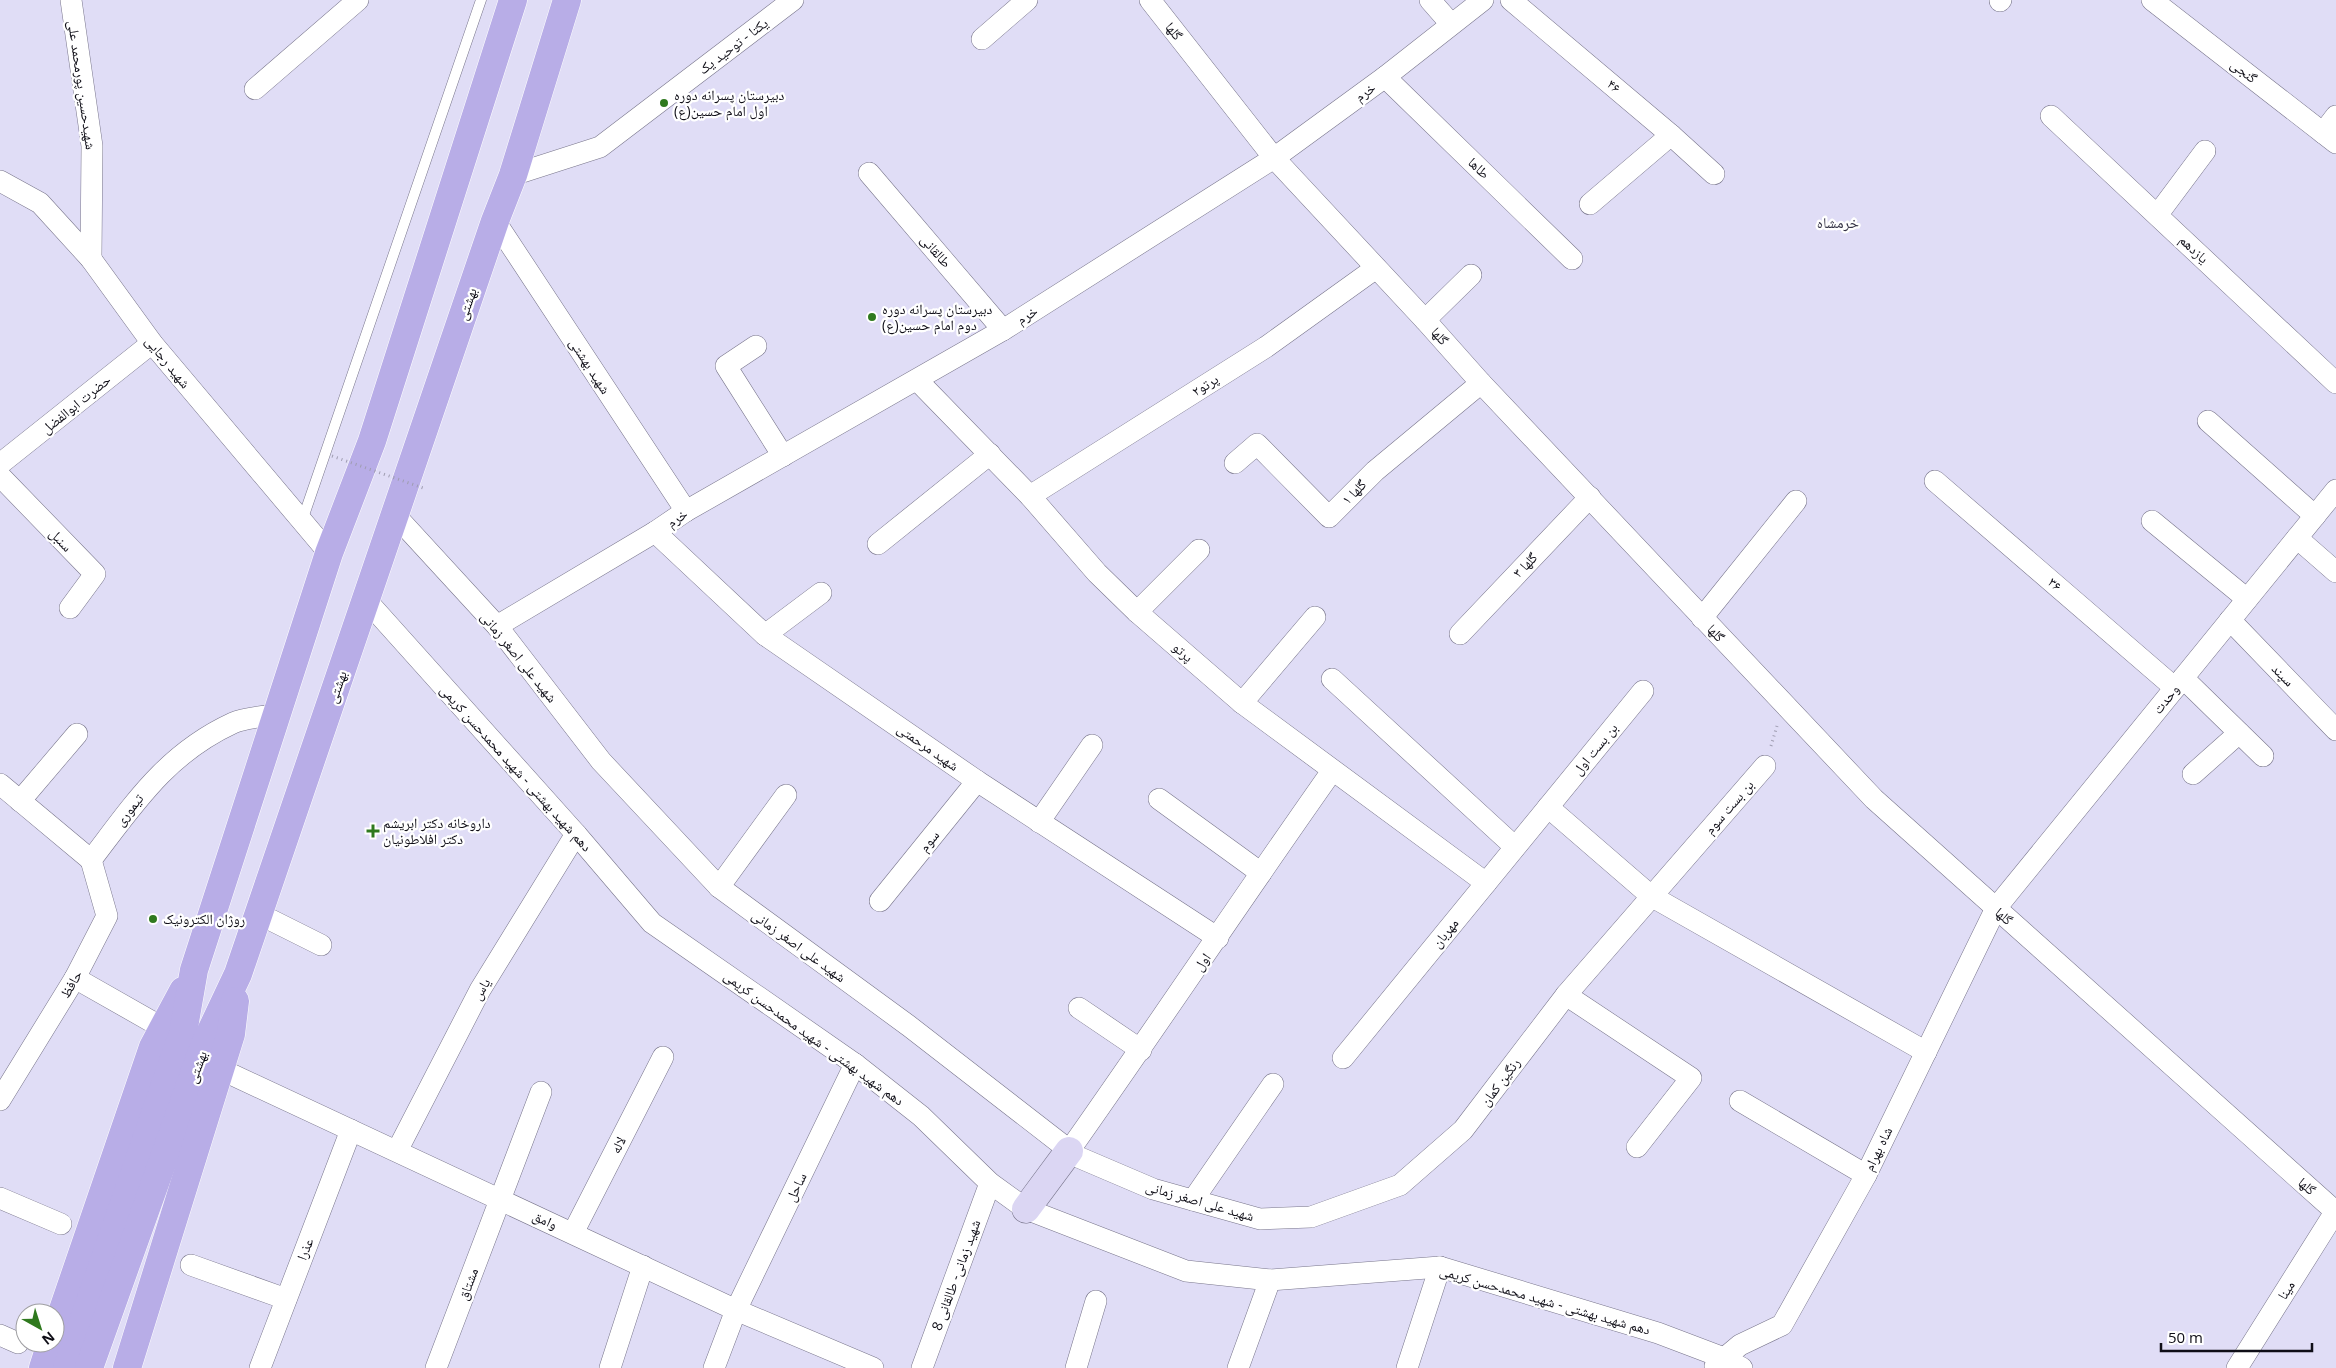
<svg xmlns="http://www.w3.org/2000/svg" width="2336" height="1368" viewBox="0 0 2336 1368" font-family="'Open Sans','Noto Naskh Arabic',sans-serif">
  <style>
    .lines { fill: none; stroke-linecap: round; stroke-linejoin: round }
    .lane-casing { stroke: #78758b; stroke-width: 11 }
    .street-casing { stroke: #78758b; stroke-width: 22 }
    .secondary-casing { stroke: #78758b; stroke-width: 29 }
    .primary-casing { stroke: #fff; stroke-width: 29 }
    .path { stroke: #9f9db1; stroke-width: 3; stroke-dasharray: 1 4; stroke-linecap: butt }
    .lane { stroke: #fff; stroke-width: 10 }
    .street { stroke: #fff; stroke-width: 21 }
    .secondary { stroke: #dbd6f3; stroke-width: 28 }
    .primary { stroke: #b8ade7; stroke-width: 28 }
    .path-bridge { stroke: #9f9db1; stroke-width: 3; stroke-dasharray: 1 4; stroke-linecap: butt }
    .poi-dot { fill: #2f791e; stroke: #fff; stroke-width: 2 }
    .labels { text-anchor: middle; stroke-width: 4.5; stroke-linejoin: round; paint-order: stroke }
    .street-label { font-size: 14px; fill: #0f0e17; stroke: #fff }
    .poi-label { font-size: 14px; fill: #0f0e17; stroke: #fff; text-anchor: start }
    .neighbourhood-label { font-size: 15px; fill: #353346; stroke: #fff }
  </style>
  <rect width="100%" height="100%" fill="#e0ddf6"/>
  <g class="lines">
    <g class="lane-casing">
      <polyline id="lane" points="302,521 481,0"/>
    </g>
    <g class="street-casing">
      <g id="street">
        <polyline points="71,0 92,146 91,259"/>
        <polyline points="1150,0 1274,158 1425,320 1481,383 1874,799 2336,1212"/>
        <polyline points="1430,0 1451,24"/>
        <polyline points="1511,0 1671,135 1714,174"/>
        <polyline points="2152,0 2336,143"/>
        <polyline points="2000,1 2001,0"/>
        <polyline points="982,39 1027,0"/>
        <polyline points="1385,77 1572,259"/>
        <polyline points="255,89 358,0"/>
        <polyline points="2051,116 2336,383"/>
        <polyline points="2323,133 2336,116"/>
        <polyline points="869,173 1003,330"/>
        <polyline points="513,175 600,147 793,0"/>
        <polyline points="0,181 40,203 91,259 152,343 329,553"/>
        <polyline points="1590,204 1671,135"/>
        <polyline points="2158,214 2205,151"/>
        <polyline points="495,221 686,511"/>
        <polyline points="1425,320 1471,275"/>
        <polyline points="756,346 726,366 783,456"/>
        <polyline points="917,380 1030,496 1097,573 1137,612 1242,703 1486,883"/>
        <polyline points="2208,421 2315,516"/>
        <polyline points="1235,463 1257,444 1329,517 1375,471 1481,383"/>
        <polyline points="0,464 152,343"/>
        <polyline points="0,476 95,574 70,608"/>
        <polyline points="1935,481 2175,688"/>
        <polyline points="1030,496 1266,347 1376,268"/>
        <polyline points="395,515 497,626 601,761 719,887 909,1026 1078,1157 1153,1189 1260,1219 1311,1217 1400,1185 1463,1130 1566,995 1765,766"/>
        <polyline points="2152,521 2247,599"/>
        <polyline points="655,532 765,635 977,781 1218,938"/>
        <polyline points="2297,538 2336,572"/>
        <polyline points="878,544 990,454"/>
        <polyline points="367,601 576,834 652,923 855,1064 921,1116 990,1183 1026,1209 1186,1271 1270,1280 1440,1267 1658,1333 1724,1358 1742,1368"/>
        <polyline points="1137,612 1199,550"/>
        <polyline points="1702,618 1796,501"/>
        <polyline points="2230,620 2336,730"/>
        <polyline points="497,626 655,532 686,511 1003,330 1274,158 1385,77 1483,0"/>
        <polyline points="1460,634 1590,497"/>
        <polyline points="765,635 821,593"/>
        <polyline points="2183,678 2263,756"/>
        <polyline points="1332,679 1515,847"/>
        <polyline points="1242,703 1315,617"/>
        <polyline points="2193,774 2239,733"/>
        <polyline points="0,784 91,860"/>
        <polyline points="1159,799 1261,873"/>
        <polyline points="20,801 77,734"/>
        <polyline points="1548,807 1651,896 1926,1052"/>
        <polyline points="1039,822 1092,745"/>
        <path d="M91,860C134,804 166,754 233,723C246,717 264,717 278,714"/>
        <polyline points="719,887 786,795"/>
        <polyline points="880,901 977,781"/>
        <polyline points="259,914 321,945"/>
        <polyline points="75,978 163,1028"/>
        <polyline points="1566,995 1691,1078 1637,1147"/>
        <polyline points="1079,1008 1141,1050"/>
        <polyline points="1343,1058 1643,691"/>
        <polyline points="220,1069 736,1310 873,1368"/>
        <polyline points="0,1100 75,978 107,916 91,860"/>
        <polyline points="1740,1101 1866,1175"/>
        <polyline points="397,1151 480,990 576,834"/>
        <path d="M1069,1151C1158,1025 1243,897 1332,771"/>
        <polyline points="0,1198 61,1224"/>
        <polyline points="1193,1200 1273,1084"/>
        <polyline points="573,1233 663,1057"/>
        <polyline points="191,1265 286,1299"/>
        <polyline points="0,1335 18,1343"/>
        <polyline points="1715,1366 1740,1345 1782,1325 1866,1175 1996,908 2336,490"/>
        <polyline points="260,1368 351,1130"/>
        <polyline points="436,1368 541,1092"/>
        <polyline points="610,1368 643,1266"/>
        <polyline points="714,1368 736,1310 855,1064"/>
        <polyline points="922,1368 990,1183"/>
        <polyline points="1076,1368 1096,1301"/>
        <polyline points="1238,1368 1270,1280"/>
        <polyline points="1407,1368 1440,1267"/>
        <polyline points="2237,1368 2335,1212"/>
      </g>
    </g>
    <g class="secondary-casing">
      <polyline id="secondary" points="1026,1209 1069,1151"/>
    </g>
    <g class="primary-casing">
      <g id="primary">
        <polyline points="55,1333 153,1047 183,991"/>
        <polyline points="43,1368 51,1343"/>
        <polyline points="67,1368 183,1033 194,970 329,553 372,441 513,0"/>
        <polyline points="89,1368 204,1046 238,974 495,221 513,175 567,0"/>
        <polyline points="127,1368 231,1034 235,1001"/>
      </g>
    </g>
    <polyline class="path" points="1771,746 1777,726"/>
    <use href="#lane" class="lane"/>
    <use href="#street" class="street"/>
    <use href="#secondary" class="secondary"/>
    <use href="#primary" class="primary"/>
    <polyline class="path-bridge" points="332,456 426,489"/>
  </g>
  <g class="poi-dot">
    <circle cx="664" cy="103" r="5"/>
    <circle cx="872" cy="317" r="5"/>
    <path d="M370.5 823.5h5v5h5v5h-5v5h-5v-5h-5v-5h5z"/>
    <circle cx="153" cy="919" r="5"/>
  </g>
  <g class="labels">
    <g class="street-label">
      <text transform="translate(1174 31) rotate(52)" y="5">گلها</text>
      <text transform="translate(733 46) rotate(-37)" y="5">یکتا - توحید یک</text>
      <text transform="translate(2244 71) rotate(38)" y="5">گنجی</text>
      <text transform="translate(82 85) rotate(82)" y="5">شهیدحسین پورمحمد علی</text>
      <text transform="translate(1614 86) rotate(40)" y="5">۴۶</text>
      <text transform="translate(1365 92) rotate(-36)" y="5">خرم</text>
      <text transform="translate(1479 168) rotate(44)" y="5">طاها</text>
      <text transform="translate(2194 249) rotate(43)" y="5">یازدهم</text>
      <text transform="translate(936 251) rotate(49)" y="5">طالقانی</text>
      <text transform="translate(467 304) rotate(-71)" y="5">بهشتی</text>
      <text transform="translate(1027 315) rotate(-32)" y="5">خرم</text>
      <text transform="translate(1440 336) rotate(49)" y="5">گلها</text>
      <text transform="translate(168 362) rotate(51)" y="5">شهید رجایی</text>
      <text transform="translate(590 366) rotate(57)" y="5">شهید بهشتی</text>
      <text transform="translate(1205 385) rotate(-32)" y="5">پرتو۲</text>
      <text transform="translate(76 404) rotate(-39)" y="5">حضرت ابوالفضل</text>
      <text transform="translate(1354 492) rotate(-46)" y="5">گلها ۱</text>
      <text transform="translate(677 518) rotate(-34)" y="5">خرم</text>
      <text transform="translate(61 540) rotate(47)" y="5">سنبل</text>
      <text transform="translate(1525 565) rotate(-46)" y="5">گلها ۳</text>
      <text transform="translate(2055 584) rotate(41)" y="5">۳۶</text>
      <text transform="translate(1716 633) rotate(47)" y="5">گلها</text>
      <text transform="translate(1183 652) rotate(41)" y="5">پرتو</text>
      <text transform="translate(519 657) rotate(51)" y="5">شهید علی اصغر زمانی</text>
      <text transform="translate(2283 675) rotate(46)" y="5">سپند</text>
      <text transform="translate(337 687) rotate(-71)" y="5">بهشتی</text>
      <text transform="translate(2166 699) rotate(-51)" y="5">وحدت</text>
      <text transform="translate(928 747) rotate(35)" y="5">شهید مرحمتی</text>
      <text transform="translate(1595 749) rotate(-51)" y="5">بن بست اول</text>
      <text transform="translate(516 768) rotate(48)" y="5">دهم شهید بهشتی - شهید محمدحسن کریمی</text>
      <text transform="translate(1729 807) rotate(-49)" y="5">بن بست سوم</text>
      <text transform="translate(129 810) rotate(-52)" y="5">تیموری</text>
      <text transform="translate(929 841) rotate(-51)" y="5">سوم</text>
      <text transform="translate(2004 916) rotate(42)" y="5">گلها</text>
      <text transform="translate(1445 933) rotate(-51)" y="5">مهربان</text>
      <text transform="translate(799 946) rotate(36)" y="5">شهید علی اصغر زمانی</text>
      <text transform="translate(1202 962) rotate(-55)" y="5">اول</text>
      <text transform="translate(71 984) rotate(-60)" y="5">حافظ</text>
      <text transform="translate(481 989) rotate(-60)" y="5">یاس</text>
      <text transform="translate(814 1038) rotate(36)" y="5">دهم شهید بهشتی - شهید محمدحسن کریمی</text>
      <text transform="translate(197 1067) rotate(-70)" y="5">بهشتی</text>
      <text transform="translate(1500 1082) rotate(-53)" y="5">رنگین کمان</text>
      <text transform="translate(618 1145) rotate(-63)" y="5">لاله</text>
      <text transform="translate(1878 1149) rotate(-64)" y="5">شاه بهرام</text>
      <text transform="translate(2307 1186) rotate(42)" y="5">گلها</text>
      <text transform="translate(796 1187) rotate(-64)" y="5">ساحل</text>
      <text transform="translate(1200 1201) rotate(16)" y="5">شهید علی اصغر زمانی</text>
      <text transform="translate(545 1220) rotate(25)" y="5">وامق</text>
      <text transform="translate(305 1249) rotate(-69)" y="5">عذرا</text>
      <text transform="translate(956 1275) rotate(-70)" y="5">شهید زمانی- طالقانی 8</text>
      <text transform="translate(468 1284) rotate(-69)" y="5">مشتاق</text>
      <text transform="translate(2286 1290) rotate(-58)" y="5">مینا</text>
      <text transform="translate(1545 1300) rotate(16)" y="5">دهم شهید بهشتی - شهید محمدحسن کریمی</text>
    </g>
    <g class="poi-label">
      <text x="674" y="100">دبیرستان پسرانه دوره<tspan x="674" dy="16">اول امام حسین(ع)</tspan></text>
      <text x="882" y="314">دبیرستان پسرانه دوره<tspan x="882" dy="16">دوم امام حسین(ع)</tspan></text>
      <text x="383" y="828">داروخانه دکتر ابریشم<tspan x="383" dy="16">دکتر افلاطونیان</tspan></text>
      <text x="163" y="924">روژان الکترونیک</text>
    </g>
    <g class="neighbourhood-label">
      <text x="1838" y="228">خرمشاه</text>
    </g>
  </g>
  <g transform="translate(40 1328) rotate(141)"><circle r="24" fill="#ffffff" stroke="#9f9fa2"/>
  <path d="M0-4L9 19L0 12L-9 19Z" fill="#2f791e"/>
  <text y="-8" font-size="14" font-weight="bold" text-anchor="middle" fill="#0f0e17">N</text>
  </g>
  <path d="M2161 1343v8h151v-8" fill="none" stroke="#0f0e17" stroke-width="2.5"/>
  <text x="2168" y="1343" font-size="15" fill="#0f0e17" stroke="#ffffff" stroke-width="4" paint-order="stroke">50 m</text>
</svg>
